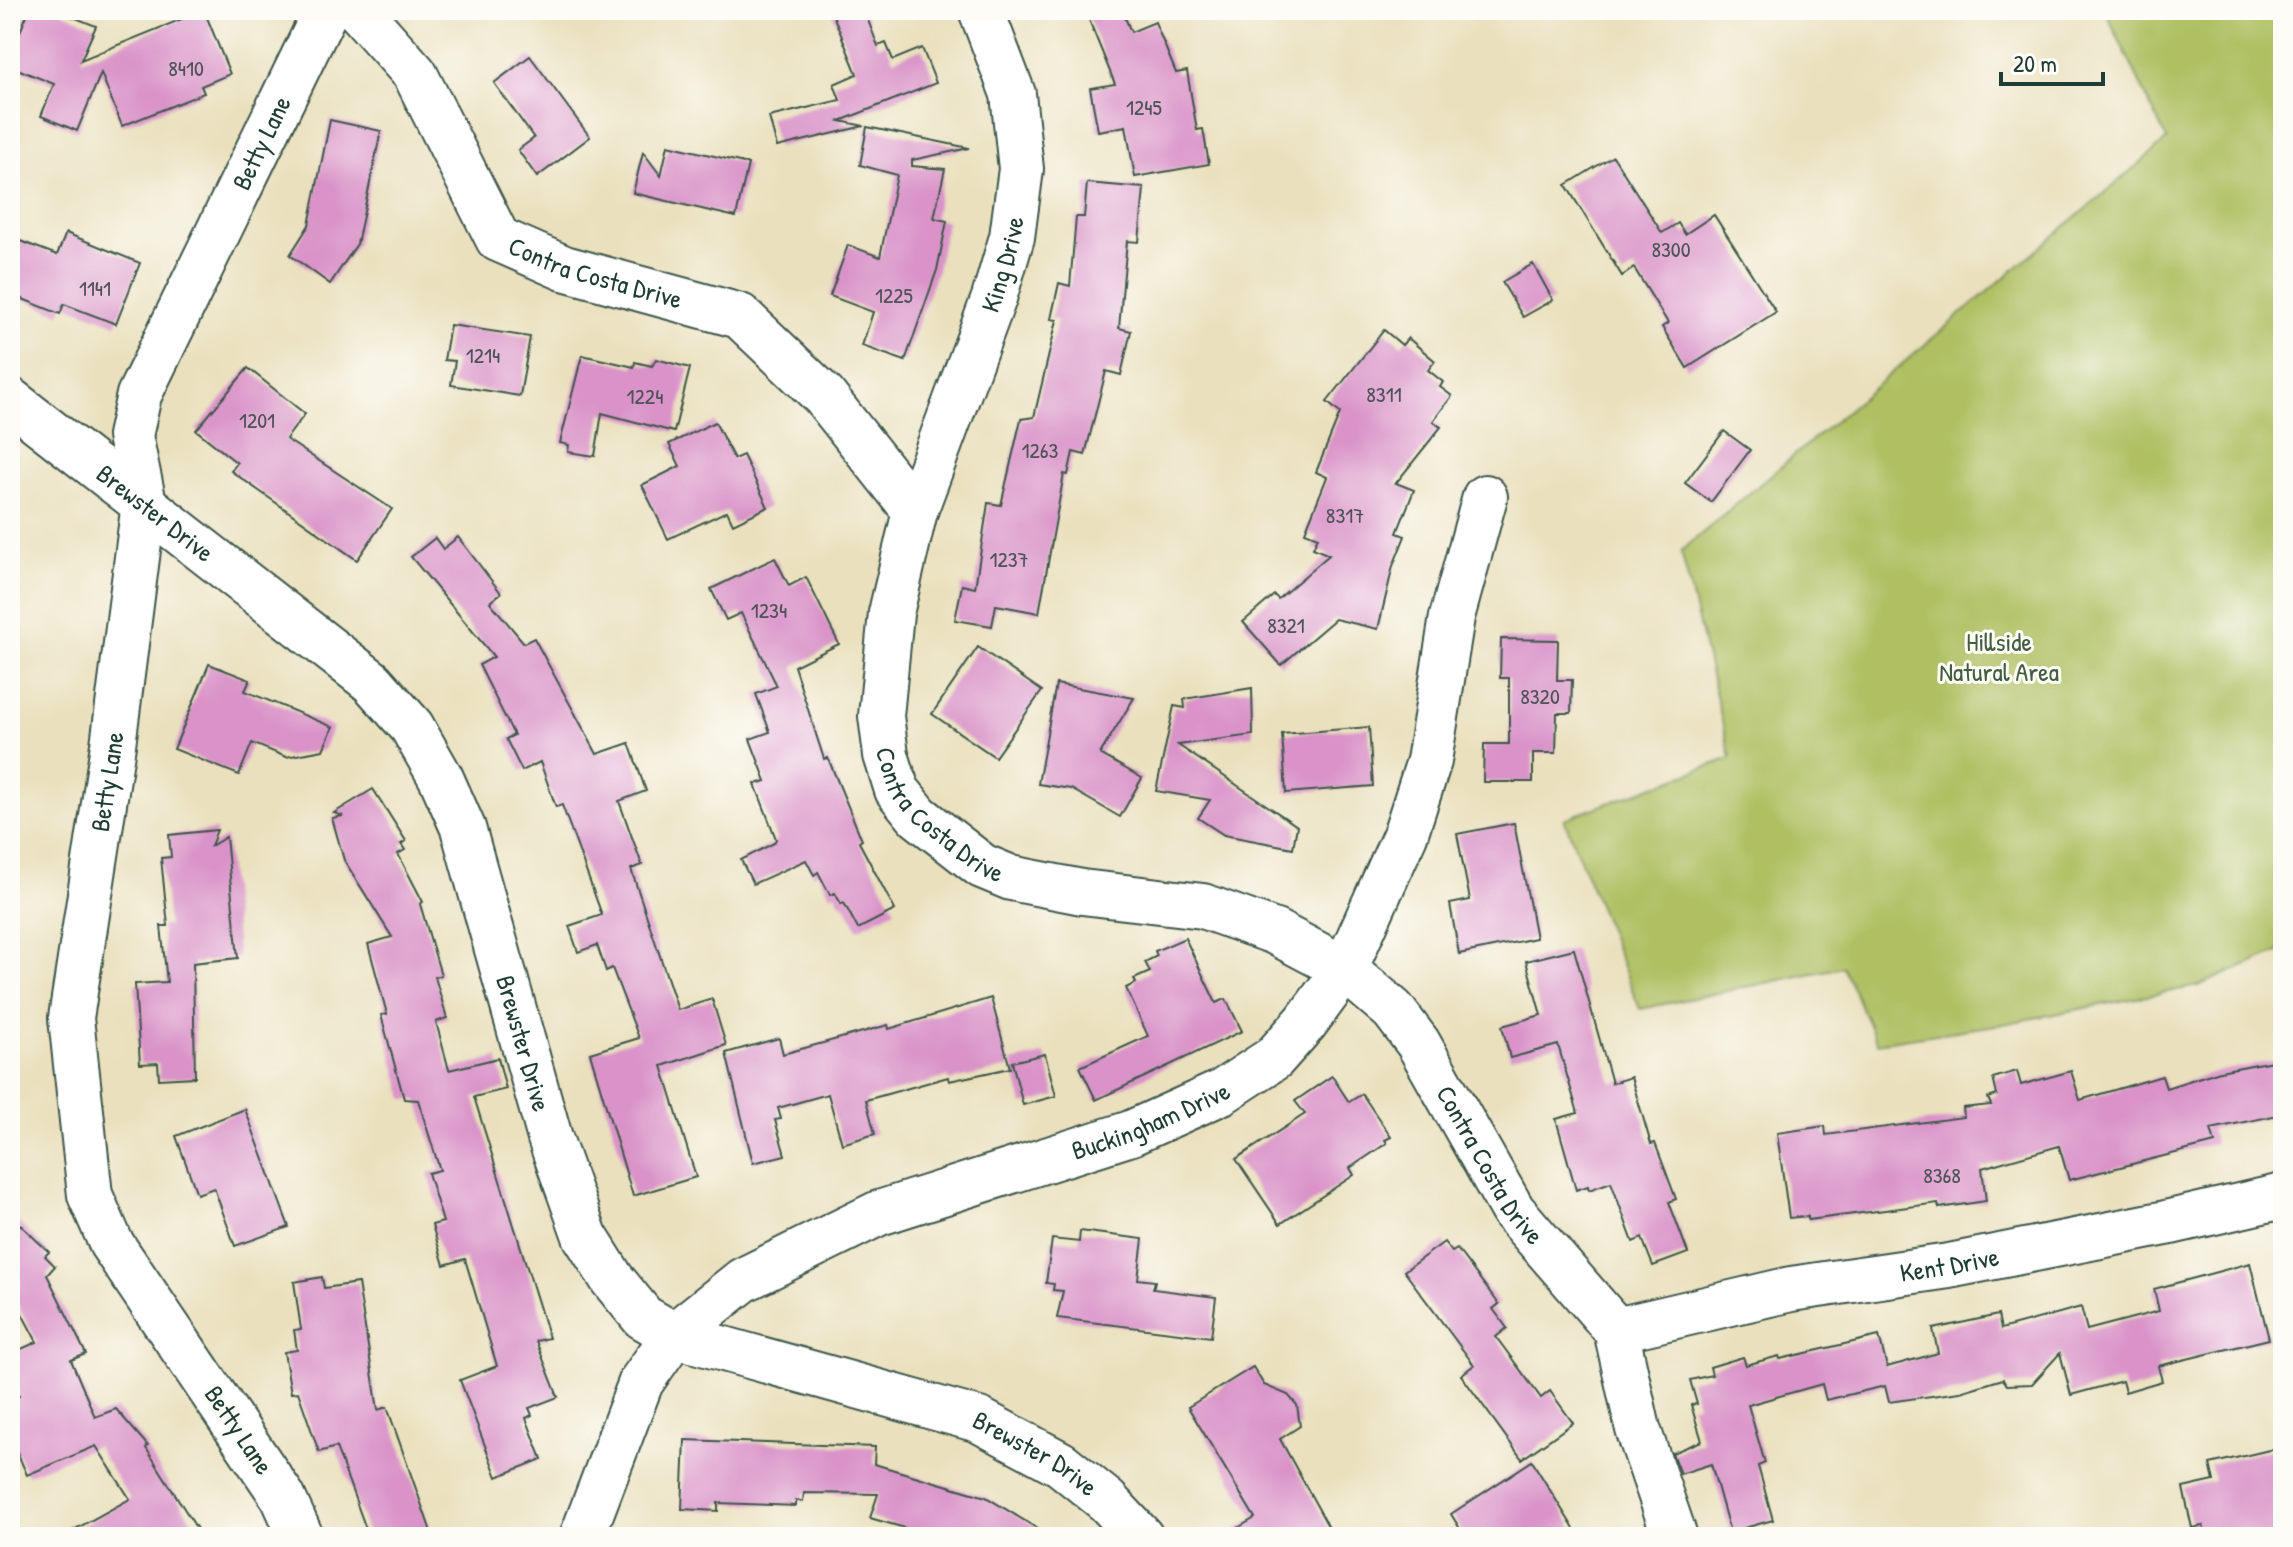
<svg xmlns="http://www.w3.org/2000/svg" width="2293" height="1547" viewBox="0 0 2293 1547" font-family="'Patrick Hand',sans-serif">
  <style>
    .green { fill: #afbf62; stroke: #677e4b; stroke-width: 2 }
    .building { fill: #d993c8 }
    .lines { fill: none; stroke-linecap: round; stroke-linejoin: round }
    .minor-casing { stroke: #3d5549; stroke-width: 48 }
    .minor { stroke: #fff; stroke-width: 44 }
    .labels { text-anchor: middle; stroke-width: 6; stroke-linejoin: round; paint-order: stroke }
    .number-label { font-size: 22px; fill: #4e5259 }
    .street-label { font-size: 26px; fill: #1f3d34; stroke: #fdfcf7 }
    .park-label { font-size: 26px; fill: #435e40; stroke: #fdfcf7 }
  </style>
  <rect width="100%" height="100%" fill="#fdfcf7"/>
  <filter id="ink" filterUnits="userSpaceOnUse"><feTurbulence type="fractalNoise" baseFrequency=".0125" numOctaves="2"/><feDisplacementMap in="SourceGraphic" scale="16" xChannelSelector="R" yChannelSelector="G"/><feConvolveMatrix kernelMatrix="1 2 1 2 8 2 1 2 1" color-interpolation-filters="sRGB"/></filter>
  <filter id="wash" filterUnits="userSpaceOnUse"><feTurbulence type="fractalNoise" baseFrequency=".006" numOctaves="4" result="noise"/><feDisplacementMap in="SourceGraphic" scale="32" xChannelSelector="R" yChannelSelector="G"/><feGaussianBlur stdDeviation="1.8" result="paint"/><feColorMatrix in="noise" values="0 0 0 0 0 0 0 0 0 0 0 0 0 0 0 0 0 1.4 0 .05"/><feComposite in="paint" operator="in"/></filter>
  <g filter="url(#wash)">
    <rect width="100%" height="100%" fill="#eae0bd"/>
    <polygon class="green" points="2105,10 2283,10 2283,950 2198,986 2003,1024 1877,1043 1843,967 1640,1009 1564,819 1731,758 1681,551 2167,140"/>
    <g id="blocks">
      <g class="building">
        <polygon points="29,10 56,10 96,26 81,60 204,10 230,74 201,86 204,93 122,126 101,73 77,131 41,116 54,84 10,66 10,56"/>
        <polygon points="831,10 864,10 878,46 886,43 893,60 922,48 936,83 840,121 864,126 777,147 769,117 840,100 834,84 857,74"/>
        <polygon points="1085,10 1122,10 1131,32 1155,22 1176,73 1187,71 1197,130 1203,129 1209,164 1135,177 1126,126 1098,131 1090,88 1115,84"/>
        <polygon points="530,56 590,137 537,177 518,150 534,138 494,83"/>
        <polygon points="330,120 381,131 357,244 330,284 290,255 309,225"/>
        <polygon points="867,127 969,148 912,160 912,166 945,169 934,218 947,221 937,270 905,361 862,346 873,312 830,296 848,245 880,257 897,175 860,165"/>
        <polygon points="668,145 748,164 736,217 633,193 643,152 661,176"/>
        <polygon points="1613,156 1662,233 1678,223 1685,234 1714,215 1776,312 1687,368 1662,327 1668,323 1634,268 1622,276 1566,185"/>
        <polygon points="1087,183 1144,188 1139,242 1127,241 1119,328 1131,331 1121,375 1106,371 1085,455 1073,452 1068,475 1064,474 1039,613 996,605 992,626 955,620 962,585 975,588 988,503 1001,505 1021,419 1034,417 1057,320 1051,319 1059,283 1070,286 1076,217 1084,217"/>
        <polygon points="66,233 140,263 116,324 64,304 60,314 10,294 10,237 57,255"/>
        <polygon points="1533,264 1553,300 1523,317 1502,282"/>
        <polygon points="450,325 530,337 520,396 451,385 455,361 444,360"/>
        <polygon points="1384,330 1402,345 1408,338 1435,361 1428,370 1443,382 1440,387 1452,396 1433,421 1441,427 1396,483 1414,490 1397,533 1405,536 1393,566 1378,629 1335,619 1281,665 1243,622 1274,595 1278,599 1329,555 1313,548 1318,537 1305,532 1327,477 1316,472 1340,413 1327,402"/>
        <polygon points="582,355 634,367 635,362 652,366 656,359 690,368 674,432 602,413 595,456 568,452 569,445 560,443"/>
        <polygon points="248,368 305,414 286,439 392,509 357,560 231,471 237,463 196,430"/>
        <polygon points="715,422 734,459 743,455 768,507 733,524 727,511 668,539 642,485 680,466 669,444"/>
        <polygon points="1724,431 1750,450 1711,502 1685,483"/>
        <polygon points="458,537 501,593 490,602 524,643 534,638 597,754 629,743 646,791 619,801 642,865 631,869 678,1010 712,999 726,1045 662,1066 696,1177 633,1196 590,1053 639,1038 612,968 606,971 597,945 578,952 569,926 602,915 562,805 556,807 540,762 522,771 506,739 514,735 479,665 494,657 411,557 435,538 443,549"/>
        <polygon points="775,558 789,586 806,577 839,644 794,666 824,759 828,758 862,840 859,842 895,910 858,929 844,903 841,904 835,893 830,895 818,872 814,875 806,860 753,884 741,860 774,843 776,839 755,784 766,781 750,739 770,732 756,694 777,686 741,613 726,620 711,589"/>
        <polygon points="1501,639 1558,640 1557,680 1572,680 1571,713 1557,713 1556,753 1533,753 1533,782 1483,782 1484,744 1509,744 1509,678 1500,678"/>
        <polygon points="978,647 1042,691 995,757 932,714"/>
        <polygon points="209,664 250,680 245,691 333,727 323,750 286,757 252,743 239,775 174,749"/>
        <polygon points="1056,684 1134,698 1100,754 1142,778 1120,817 1071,789 1038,784"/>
        <polygon points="1252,688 1253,735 1178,745 1297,826 1293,848 1224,835 1198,818 1210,800 1156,791 1174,706 1185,708 1184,699"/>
        <polygon points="1369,727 1373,786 1286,793 1282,734"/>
        <polygon points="373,789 406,841 401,844 405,850 398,854 423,902 420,904 441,975 435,977 447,1018 436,1022 449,1070 498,1058 506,1089 474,1097 549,1338 536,1341 558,1397 529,1408 532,1415 526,1418 542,1459 497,1477 460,1380 497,1366 465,1259 444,1265 432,1225 443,1222 428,1173 440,1170 418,1100 404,1099 381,1015 387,1014 368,944 392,937 344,860 332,818 343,816 334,813"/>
        <polygon points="1514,823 1536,938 1459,954 1450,904 1470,900 1457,834"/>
        <polygon points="217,830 211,846 226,837 238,958 193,963 195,1077 159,1079 158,1063 140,1064 135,984 167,982 161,926 168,926 161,858 171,857 169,835"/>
        <polygon points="1185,938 1216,1003 1226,999 1242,1031 1096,1100 1080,1067 1148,1036 1126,988 1136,983 1134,979 1150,972 1145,962 1157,956 1155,951"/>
        <polygon points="1574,949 1612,1083 1631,1077 1651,1144 1655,1143 1676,1199 1669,1202 1688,1253 1653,1266 1642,1238 1633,1242 1611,1182 1589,1190 1588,1186 1576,1190 1556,1119 1578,1113 1558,1045 1510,1058 1502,1026 1541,1015 1526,961"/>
        <polygon points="991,998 1010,1068 949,1081 948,1077 866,1100 875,1134 842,1144 828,1094 778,1108 781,1119 775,1120 785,1155 753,1163 726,1053 779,1038 783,1054 888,1025 889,1029"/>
        <polygon points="1045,1054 1056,1096 1023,1105 1012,1062"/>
        <polygon points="2283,1059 2283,1114 2211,1129 2215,1143 2069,1180 2059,1146 1982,1168 1986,1201 1939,1208 1938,1203 1808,1220 1808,1216 1789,1218 1777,1133 1825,1126 1826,1135 1964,1117 1963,1108 1991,1105 1988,1098 1997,1095 1993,1078 2017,1071 2021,1085 2071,1071 2080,1100 2162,1076 2166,1088 2220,1071"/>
        <polygon points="1332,1076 1349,1102 1362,1094 1391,1137 1385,1140 1387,1143 1350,1168 1354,1175 1280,1224 1236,1159 1305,1114 1295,1101"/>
        <polygon points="245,1109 289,1227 235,1246 214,1188 197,1194 176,1136"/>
        <polygon points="10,1215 49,1252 45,1256 55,1266 47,1275 86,1354 71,1360 95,1417 116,1409 148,1446 146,1448 202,1537 61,1537 130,1499 96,1446 27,1475 10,1436 10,1401 19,1396 10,1375 10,1354 37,1342 10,1291"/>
        <polygon points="1080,1231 1143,1239 1138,1279 1155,1281 1153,1289 1216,1297 1211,1337 1057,1318 1063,1291 1053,1290 1054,1284 1046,1283 1052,1239 1079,1242"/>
        <polygon points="1444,1242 1452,1252 1457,1249 1499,1304 1493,1309 1507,1328 1496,1337 1541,1398 1550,1391 1573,1423 1522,1459 1461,1375 1474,1365 1404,1271"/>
        <polygon points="2250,1263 2269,1339 2158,1366 2162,1381 2125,1392 2122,1381 2071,1395 2060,1353 2032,1384 2007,1385 2003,1379 1960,1392 1889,1402 1885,1386 1826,1400 1822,1384 1748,1405 1765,1463 1758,1466 1773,1520 1730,1532 1711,1464 1680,1474 1672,1453 1702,1441 1691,1405 1697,1404 1690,1380 1712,1375 1710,1367 1743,1357 1746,1365 1779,1356 1780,1359 1879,1336 1887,1367 1938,1353 1933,1329 1998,1315 2001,1329 2081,1307 2087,1330 2159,1311 2154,1289"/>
        <polygon points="322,1277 324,1288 358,1283 378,1410 387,1407 433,1537 369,1537 336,1447 319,1452 298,1392 291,1393 284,1352 297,1350 294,1330 301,1329 294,1282"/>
        <polygon points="1253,1367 1264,1385 1288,1395 1297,1405 1300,1426 1280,1439 1334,1537 1222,1537 1255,1518 1188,1407"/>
        <polygon points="685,1440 875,1447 874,1464 986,1497 1051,1537 902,1537 905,1528 870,1518 878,1494 804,1493 803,1501 796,1501 796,1506 718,1503 718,1511 682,1509"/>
        <polygon points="2278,1448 2283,1470 2283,1532 2262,1537 2206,1537 2203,1526 2192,1528 2183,1488 2214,1481 2210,1464"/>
        <polygon points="1532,1461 1579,1537 1465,1537 1451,1514"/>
      </g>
    </g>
  </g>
  <g filter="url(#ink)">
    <use href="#blocks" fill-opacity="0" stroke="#3d5549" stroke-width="2"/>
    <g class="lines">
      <g class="minor-casing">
        <g id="minor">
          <path id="s1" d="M358,10L415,74L498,239L564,268L740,316L824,396L915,511L891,613L881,716L886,755L897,790L918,816L982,866L1011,878L1082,892L1203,906L1275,932L1345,969L1393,1010L1418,1043L1513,1211L1616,1330L1638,1429L1675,1537"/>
          <path id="s2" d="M10,400L372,682L412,727L441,778L463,828L550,1138L585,1236L612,1279L643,1317L674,1335L979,1420L1061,1464L1107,1501L1141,1537"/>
          <path id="s3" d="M915,511L994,298L1012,237L1021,169L1013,94L981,10"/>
          <path id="s4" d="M1616,1330L1791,1289L1949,1266L2166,1223L2283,1196"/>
          <path id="s5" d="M301,1537L283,1497L111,1243L90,1195L71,1018L113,745L144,503L130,436L139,395L326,10"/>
          <path id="s6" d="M582,1537L641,1382L674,1335L743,1280L879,1213L1131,1133L1222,1092L1274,1058L1306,1022L1345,969L1405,835L1429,761L1452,617L1485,497"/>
        </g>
      </g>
      <use href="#minor" class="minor"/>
    </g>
  </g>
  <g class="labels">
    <g class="number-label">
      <text x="186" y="76">8410</text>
      <text x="1144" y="115">1245</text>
      <text x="1671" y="257">8300</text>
      <text x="95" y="296">1141</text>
      <text x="894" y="303">1225</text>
      <text x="483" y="363">1214</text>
      <text x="1384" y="402">8311</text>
      <text x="645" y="404">1224</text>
      <text x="257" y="428">1201</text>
      <text x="1040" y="458">1263</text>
      <text x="1345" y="523">8317</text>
      <text x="1009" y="567">1237</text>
      <text x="769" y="618">1234</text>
      <text x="1286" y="633">8321</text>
      <text x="1540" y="704">8320</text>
      <text x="1942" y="1183">8368</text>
    </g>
    <g class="street-label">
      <text dy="9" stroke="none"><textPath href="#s5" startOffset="1492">Betty Lane</textPath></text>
      <text dy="9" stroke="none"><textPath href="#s3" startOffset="262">King Drive</textPath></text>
      <text dy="9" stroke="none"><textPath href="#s1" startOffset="374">Contra Costa Drive</textPath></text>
      <text dy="9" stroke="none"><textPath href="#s2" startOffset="184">Brewster Drive</textPath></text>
      <text dy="9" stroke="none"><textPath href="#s5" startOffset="820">Betty Lane</textPath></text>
      <text dy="9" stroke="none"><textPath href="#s1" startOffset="1118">Contra Costa Drive</textPath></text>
      <text dy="9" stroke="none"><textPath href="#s2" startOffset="856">Brewster Drive</textPath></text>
      <text dy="9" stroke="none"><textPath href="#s6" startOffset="750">Buckingham Drive</textPath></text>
      <text dy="9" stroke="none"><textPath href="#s1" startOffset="1814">Contra Costa Drive</textPath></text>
      <text dy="9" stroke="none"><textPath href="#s4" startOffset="340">Kent Drive</textPath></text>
      <text transform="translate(239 1430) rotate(56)" y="9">Betty Lane</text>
      <text dy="9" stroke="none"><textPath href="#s2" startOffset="1576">Brewster Drive</textPath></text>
    </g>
    <g class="park-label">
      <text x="1999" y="651">Hillside<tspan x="1999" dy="30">Natural Area</tspan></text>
    </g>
  </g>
  <rect width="2293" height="1547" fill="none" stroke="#fdfcf7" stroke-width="40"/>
  <path d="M2001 72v12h102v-12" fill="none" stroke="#1f3d34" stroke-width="4"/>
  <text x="2013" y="72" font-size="24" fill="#1f3d34" stroke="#fdfcf7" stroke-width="6" paint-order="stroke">20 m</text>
</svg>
